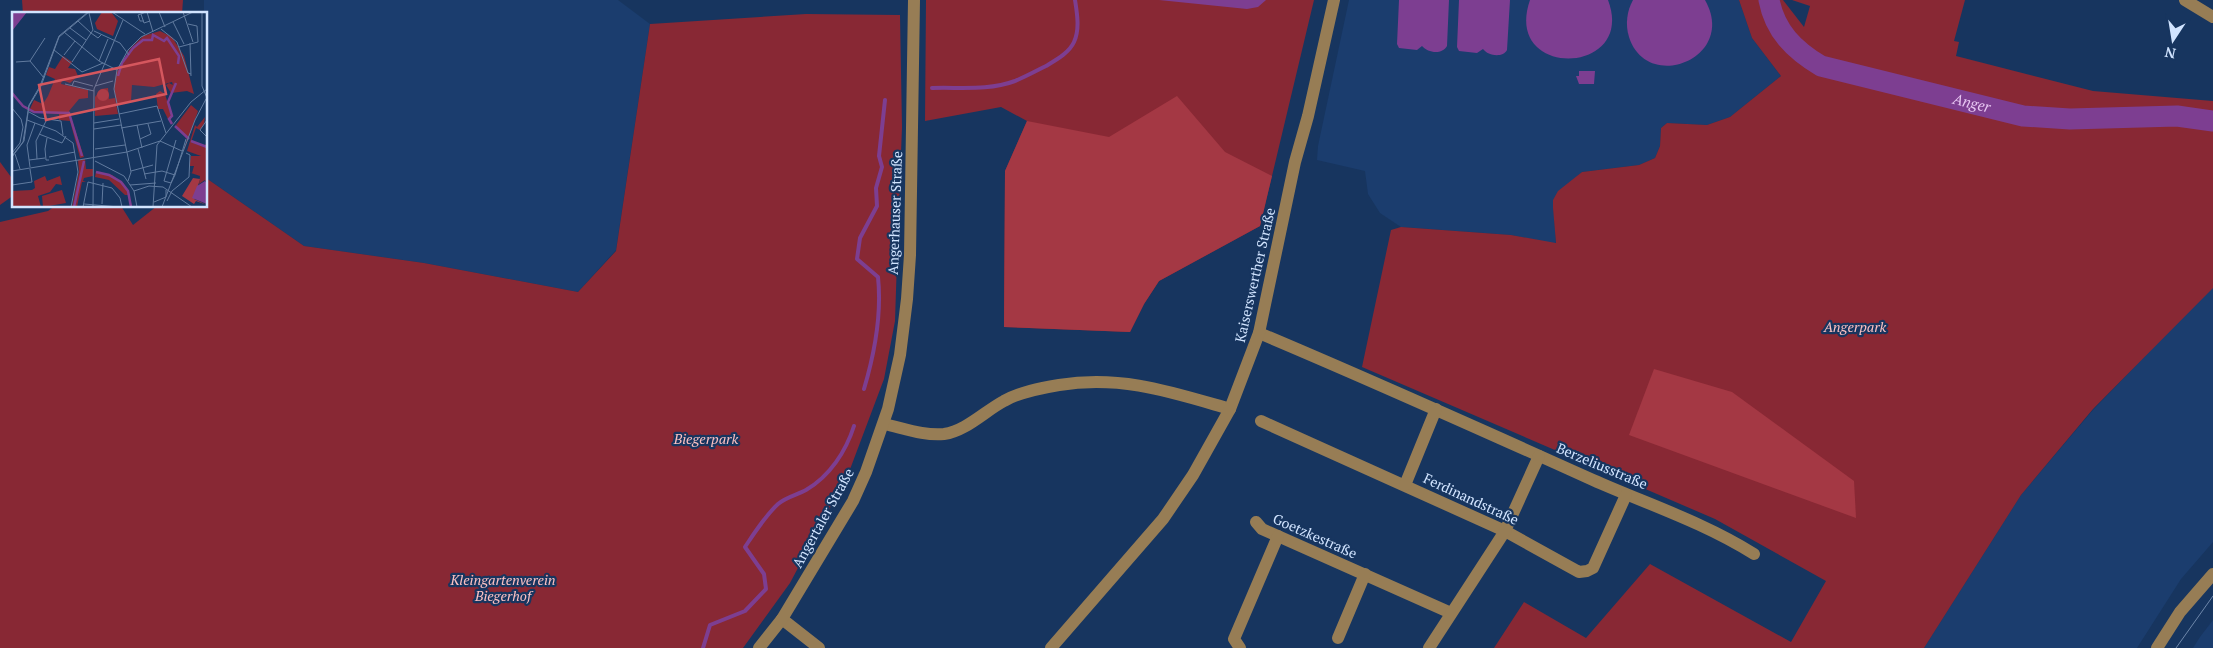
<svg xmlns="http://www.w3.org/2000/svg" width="2213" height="648" viewBox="0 0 2213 648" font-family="'PT Serif',serif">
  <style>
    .built { fill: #1b3d6e }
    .green { fill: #882834 }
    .forest { fill: #a43844 }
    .water { fill: #7d3e91 }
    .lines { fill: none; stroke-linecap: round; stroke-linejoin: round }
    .stream { stroke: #7d3e91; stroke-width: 4 }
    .river { stroke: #7d3e91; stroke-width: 21 }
    .minor { stroke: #977d55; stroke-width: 12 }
    .tram { stroke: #6e87aa; stroke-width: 1 }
    .labels { text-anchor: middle; stroke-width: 4.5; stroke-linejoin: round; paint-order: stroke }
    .street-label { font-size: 14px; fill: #d1e4ff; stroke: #17355f }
    .park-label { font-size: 14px; font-style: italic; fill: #fcc1c2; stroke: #17355f }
    .water-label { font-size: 15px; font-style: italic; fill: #e7c6f2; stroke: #17355f }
    .inset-river { fill: none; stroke: #7d3e91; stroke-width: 2.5 }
    .inset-road { fill: none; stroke: #617b9f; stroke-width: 1 }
    .view { fill: #d5575e; fill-opacity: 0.15; stroke: #d5575e; stroke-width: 2.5 }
    .inset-edge { fill: none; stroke: #d1e4ff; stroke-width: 2.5 }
  </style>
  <rect width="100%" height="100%" fill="#17355f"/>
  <g class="built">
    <polygon points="204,0 618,0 650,24 616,250 578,292 424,263 304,246 206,178 206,14 204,14"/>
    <polygon points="1349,0 1739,0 1752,38 1781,76 1730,117 1707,125 1667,123 1661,128 1660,146 1655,158 1639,165 1582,172 1553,200 1556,244 1511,235 1401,227 1380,213 1368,194 1365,171 1317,160 1318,146"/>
    <polygon points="2211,288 2213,288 2213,542 2181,579 2137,648 1924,648 2021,495 2093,410"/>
    <polygon points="2213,620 2213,648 2193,648 2200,637"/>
  </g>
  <g class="green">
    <polygon points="22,0 183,0 182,14 23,14"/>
    <polygon points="926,0 1314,0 1260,226 1159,281 1144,304 1130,332 1004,327 1005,171 1027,121 1001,107 925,121"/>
    <polygon points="1739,0 1783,0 1804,27 1810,6 1792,0 1965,0 1954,41 1959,42 1956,56 2093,91 2213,101 2213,288 2093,409 2021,495 1924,648 1494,648 1524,602 1586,638 1650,564 1791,642 1826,581 1715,519 1362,367 1391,230 1401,227 1511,235 1556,243 1553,208 1553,200 1558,191 1582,172 1639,165 1655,158 1660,146 1661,128 1667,123 1707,125 1730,117 1781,76 1752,38"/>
    <polygon points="806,14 900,15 902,127 897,260 895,321 884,379 849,472 790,583 743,648 0,648 0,222 48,211 55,206 121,206 133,225 157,206 206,206 206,178 304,246 424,263 578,292 616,251 650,24"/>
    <polygon points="0,162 14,181 14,195 0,205"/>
  </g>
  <g class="forest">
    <polygon points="1177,96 1225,152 1272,176 1260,226 1159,281 1144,304 1130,332 1004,327 1005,171 1027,121 1109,137"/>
    <polygon points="1654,369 1732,392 1854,481 1856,518 1629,435"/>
  </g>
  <g class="water">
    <polygon points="1159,0 1266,0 1258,7 1247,9"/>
    <path d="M1399,0H1449L1447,46C1442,55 1428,53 1422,46L1417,50L1399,48L1397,44Z"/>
    <path d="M1459,0H1510L1507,50C1503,58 1488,56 1483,49L1477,53L1459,51L1457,47Z"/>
    <path d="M1530,0H1608C1637,76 1502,80 1530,0Z"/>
    <path d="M1633,0H1705C1738,58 1647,94 1629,37C1625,24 1627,11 1633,0Z"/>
    <polygon points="1579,71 1595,71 1594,84 1579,84 1576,76 1579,76"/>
  </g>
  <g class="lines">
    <g class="stream">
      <path d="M932,88C960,87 988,91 1015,81C1025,77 1036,71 1046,66C1056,60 1069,53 1074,42C1080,29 1077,13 1075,0"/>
      <path d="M864,389C875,352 882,315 878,277L857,259L860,238L877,206L876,188L882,167L879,156L885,100"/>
      <path d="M703,648L710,625L745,611L766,589L764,574L745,547C755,532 765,516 778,504C786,497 797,495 806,490C830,476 846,451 854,426"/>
    </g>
    <path class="river" id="s1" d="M1769,0C1775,31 1794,50 1821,66L2023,116L2070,119L2177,116L2213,121"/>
    <g class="minor">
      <polyline points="2185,0 2213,17"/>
      <path d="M1259,333C1371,380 1482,430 1593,480C1647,504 1703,522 1754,554"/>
      <polyline points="1261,421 1505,531 1579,572 1587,571 1593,568 1626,495"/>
      <path d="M884,424C903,428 924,436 944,434C966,431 985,411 1004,401C1019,392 1041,388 1059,385C1122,375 1171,392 1230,409"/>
      <polyline points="1405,485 1436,409"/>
      <polyline points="1256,522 1262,529 1451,613"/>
      <polyline points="782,619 819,648"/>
      <polyline points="1338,638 1365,574"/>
      <polyline points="759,648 782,619 853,501 866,472 888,409 900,355 907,299 910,255 914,0"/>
      <polyline points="1051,648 1163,519 1193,475 1230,409 1259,333 1295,162 1308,116 1334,0"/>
      <polyline points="1240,648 1234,639 1278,536"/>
      <polyline points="1429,648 1505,531 1539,456"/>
      <polyline points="2157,648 2180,612 2213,574"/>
    </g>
    <polyline class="tram" points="2176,648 2213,596"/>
  </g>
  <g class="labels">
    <g class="street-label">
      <text transform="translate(895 213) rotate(-88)" y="5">Angerhauser Straße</text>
      <text transform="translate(1255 275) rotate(-77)" y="5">Kaiserswerther Straße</text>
      <text transform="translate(1602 466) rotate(23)" y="5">Berzeliusstraße</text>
      <text transform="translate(1471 499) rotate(25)" y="5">Ferdinandstraße</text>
      <text transform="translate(823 518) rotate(-61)" y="5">Angertaler Straße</text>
      <text transform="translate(1315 536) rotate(24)" y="5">Goetzkestraße</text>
    </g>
    <g class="park-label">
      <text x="1855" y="332">Angerpark</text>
      <text x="706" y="444">Biegerpark</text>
      <text x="503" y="585">Kleingartenverein<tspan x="503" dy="16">Biegerhof</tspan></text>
    </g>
    <g class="water-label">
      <text dy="5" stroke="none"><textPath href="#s1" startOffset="242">Anger</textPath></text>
    </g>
  </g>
  <g transform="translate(12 12)">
    <rect width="195" height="195" fill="#17355f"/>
    <path d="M90,0H99L106,9L101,24L85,17L83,11ZM148,19L160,25L172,44L182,82L175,79L159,81L154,73L157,71L161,73L160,70L142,75L120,73L119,89L105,92L102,75L105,60L118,37L131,24ZM51,44L60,50L56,56L63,57L66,64L58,71L50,68L49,72L76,78V86L67,87L57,99L72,145L68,146L58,109L47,108V102L17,99L22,88L31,92L36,84L43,67L34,63L37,55L43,57ZM96,76L97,87L103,86L106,102L83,104V85L89,77ZM148,79L153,82L156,92L159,104L156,107L151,97H146L144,82ZM179,93L186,99L172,139L175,127L164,113ZM193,105L192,112L188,118L184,116L179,130L192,135L195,130V171L193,168L187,172L188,164L176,160L180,161L182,154H177L179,144H189L175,139L183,113L185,115ZM73,147L74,157H81V164L72,166L71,169L74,170H70L65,195H60L67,160L66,148ZM84,160L100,163L111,171L116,178L120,195L116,183H113L97,168L83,165ZM33,164L35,169L48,164L50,173L44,172L38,180L26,184L29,195H0V179L20,178L23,176L22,169ZM50,178L54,191L31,195L30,184Z" fill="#882834"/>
    <path d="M85 83a6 6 0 1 1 12 0a6 6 0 1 1-12 0ZM181,166L188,167L182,187L195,193L184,189L182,192L170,184Z" fill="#a43844"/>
    <path d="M0,0H15L0,19ZM193,169L195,172V192L180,186L185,174Z" fill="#7d3e91"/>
    <path class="inset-river" d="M106,64L110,51L121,36L131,28H140L141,23L152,29L155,26L167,44L166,52M0,81L11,94L22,100L57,101L70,144M160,112L157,107L160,104L156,90L164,71M163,114L177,127M179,129L195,135M84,160L97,163L109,170L116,179L119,195M62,195L72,149"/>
    <path class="inset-road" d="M100,0L133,22M135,0L141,20M147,0L153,15M171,0L181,30M190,0V74L195,86M77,1L81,18M129,2L132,11L138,9M66,9L79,21L86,26L89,23M132,9H128L126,3L134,0M161,10L172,32M58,16L74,28M149,17L165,30L176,61L179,62M82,19L108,31L117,43M52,20L87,49L105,58M178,31L179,64M167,35L186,30L185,14L176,12M42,38L70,60M52,43L63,29M18,49L33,26M87,49L96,27M4,50L18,49L32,66M60,50L81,18M70,60L91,51M53,72L82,79M60,74L62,69L81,74M83,74L101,69M0,96L9,107L11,115L8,131L0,141M17,100L28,106L49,109L51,123M107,102L145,94L154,121M15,108L44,119L61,131L66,160L59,195M195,108L188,118L195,125M82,111L107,107M125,113L130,136M109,116L149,109M82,117L109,113M27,122L50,131L54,124M35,126L33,137L34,148H37M128,127L139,122L136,112M148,129L170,139M83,137L113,133M126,137L134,167M3,142L8,157M0,144L11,130L17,93L28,74L47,24L76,0M0,145L12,129L17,94L29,74L47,25L77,0M37,145L63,140M25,147L24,129L35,107M17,148L33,146M83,149L112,164L122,179L125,195M18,155L15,133L23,111M0,159L115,140L148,129M119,159L141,153M132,162L150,159L163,163L174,127M163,163L159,171L152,169L164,128M116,169L119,160L102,77L105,58L116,38L129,25L181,0M0,173L20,170L18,157M118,173L144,171M122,179L137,174L151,175L180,195M155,189L160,179L177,165L178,143L174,141M142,190L154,185V178M72,192L107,195M90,192L91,171M71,195L76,170L100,176L108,186L110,195M81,195L82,77L111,8M141,195L145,133L179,90L195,77M150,195L183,108L194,87"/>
    <path class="view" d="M147,47L154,82L34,108L27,73Z"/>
    <rect width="195" height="195" class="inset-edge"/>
  </g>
  <g transform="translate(2173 40) rotate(192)" stroke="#17355f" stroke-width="4" paint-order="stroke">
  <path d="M0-4L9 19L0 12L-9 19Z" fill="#d1e4ff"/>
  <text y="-8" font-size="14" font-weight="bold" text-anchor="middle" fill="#d1e4ff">N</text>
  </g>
</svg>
